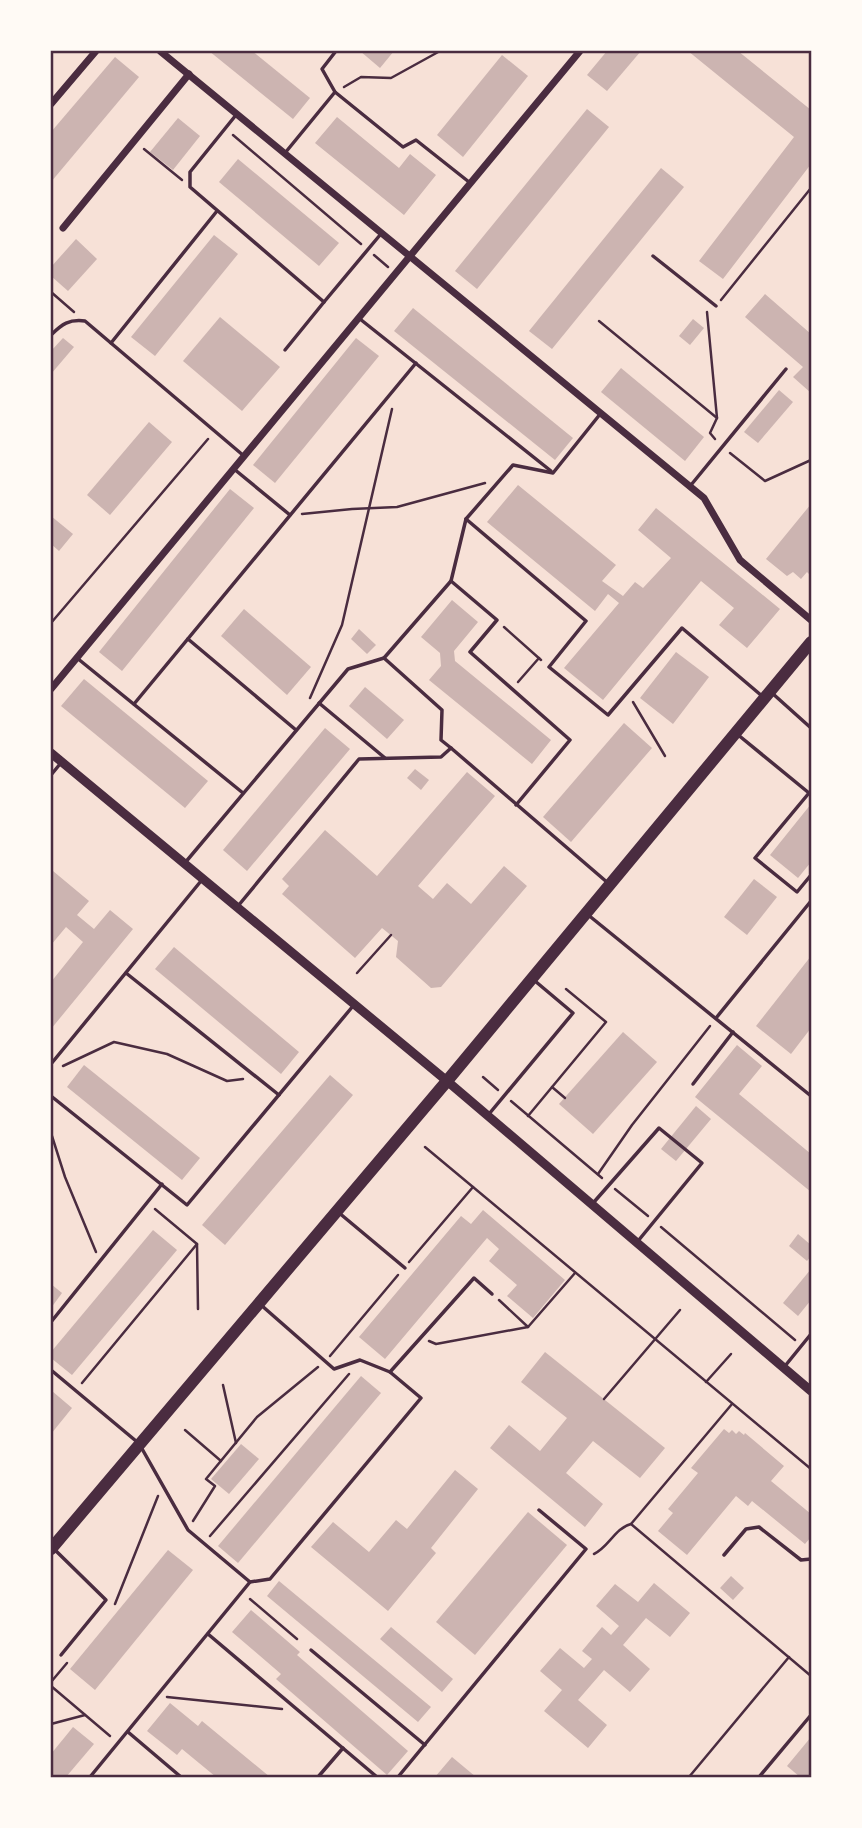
<svg xmlns="http://www.w3.org/2000/svg" width="862" height="1828" viewBox="0 0 862 1828" font-family="'Sofia Sans Condensed',sans-serif">
  <style>
    .building { fill: #ccb4b1 }
    .lines { fill: none; stroke-linecap: round; stroke-linejoin: round }
    .path { stroke: #4a2c40; stroke-width: 2.5 }
    .service { stroke: #4a2c40; stroke-width: 3.5 }
    .minor { stroke: #4a2c40; stroke-width: 7 }
    .tertiary { stroke: #4a2c40; stroke-width: 9 }
    .primary { stroke: #4a2c40; stroke-width: 12 }
    .neatline { fill: none; stroke: #4a2c40; stroke-width: 2.5 }
  </style>
  <rect width="100%" height="100%" fill="#f7e1d7"/>
  <g class="building">
    <polygon points="209,51 252,51 310,98 293,119"/>
    <polygon points="360,51 394,51 380,68"/>
    <polygon points="607,51 641,51 607,91 587,75"/>
    <polygon points="688,51 738,51 811,110 811,164 723,279 699,261 794,137"/>
    <polygon points="502,55 528,76 463,157 437,135"/>
    <polygon points="115,57 139,77 51,182 51,132"/>
    <polygon points="587,109 609,127 477,289 455,271"/>
    <polygon points="337,117 399,168 410,154 436,175 404,215 315,143"/>
    <polygon points="178,118 200,136 173,170 150,152"/>
    <polygon points="238,159 339,243 319,266 219,182"/>
    <polygon points="661,168 684,187 552,349 529,331"/>
    <polygon points="214,235 238,254 155,356 131,337"/>
    <polygon points="76,239 97,259 68,291 51,276 51,267"/>
    <polygon points="765,294 811,334 811,393 793,377 803,367 745,317"/>
    <polygon points="413,308 573,438 555,460 394,331"/>
    <polygon points="220,317 280,367 242,411 183,361"/>
    <polygon points="693,319 704,328 690,345 679,336"/>
    <polygon points="63,338 74,347 51,374 51,351"/>
    <polygon points="356,338 379,356 275,483 253,465"/>
    <polygon points="621,368 704,437 685,461 601,392"/>
    <polygon points="779,390 793,402 758,443 744,432"/>
    <polygon points="149,422 172,442 110,515 87,495"/>
    <polygon points="518,485 616,565 602,581 623,596 635,582 643,588 671,558 638,530 656,508 780,609 747,648 719,625 734,608 701,581 603,700 564,668 619,603 608,594 595,611 487,522"/>
    <polygon points="230,489 254,508 122,671 99,652"/>
    <polygon points="811,504 811,576 807,572 801,579 793,572 787,576 766,559"/>
    <polygon points="51,516 73,534 59,551 51,544"/>
    <polygon points="452,600 478,622 454,651 455,661 551,740 532,764 429,680 441,666 440,653 421,637"/>
    <polygon points="244,609 311,667 287,695 221,636"/>
    <polygon points="359,629 376,645 367,654 351,639"/>
    <polygon points="676,652 709,677 673,724 640,698"/>
    <polygon points="84,679 208,781 185,808 61,706"/>
    <polygon points="365,687 404,720 387,739 349,706"/>
    <polygon points="624,723 652,748 571,842 543,817"/>
    <polygon points="325,728 350,749 247,871 223,850"/>
    <polygon points="415,769 429,780 421,790 407,778"/>
    <polygon points="467,772 495,796 418,886 433,899 447,883 471,904 504,866 527,886 441,987 431,988 396,957 398,941 382,928 355,958 282,894 289,886 282,879 325,830 377,876"/>
    <polygon points="811,804 811,862 798,878 770,855"/>
    <polygon points="53,871 89,901 77,915 94,929 110,910 133,929 51,1029 51,982 83,942 66,927 51,945 51,873"/>
    <polygon points="754,879 777,897 747,935 724,917"/>
    <polygon points="174,947 299,1052 281,1074 155,969"/>
    <polygon points="811,956 811,1028 791,1054 756,1026"/>
    <polygon points="623,1032 657,1062 593,1134 559,1104"/>
    <polygon points="737,1045 762,1066 739,1094 811,1154 811,1192 695,1097"/>
    <polygon points="84,1065 200,1158 182,1180 67,1087"/>
    <polygon points="330,1075 353,1095 225,1245 202,1225"/>
    <polygon points="696,1106 711,1119 676,1161 661,1149"/>
    <polygon points="483,1210 565,1280 533,1318 507,1296 517,1285 489,1261 499,1249 487,1238 385,1359 359,1337 461,1216 471,1224"/>
    <polygon points="153,1230 177,1250 72,1375 51,1358 51,1352"/>
    <polygon points="798,1234 811,1245 811,1256 807,1261 789,1246"/>
    <polygon points="811,1269 811,1300 798,1316 783,1303"/>
    <polygon points="51,1284 62,1293 51,1308"/>
    <polygon points="545,1352 665,1448 640,1478 593,1441 566,1473 603,1504 585,1527 490,1448 509,1425 540,1451 567,1418 521,1382"/>
    <polygon points="361,1376 381,1393 238,1563 218,1546"/>
    <polygon points="52,1391 72,1408 51,1434 51,1393"/>
    <polygon points="724,1429 729,1433 732,1430 736,1434 739,1431 744,1435 745,1433 784,1466 771,1481 811,1514 811,1537 805,1544 752,1501 748,1506 736,1496 687,1555 658,1531 673,1513 668,1509 698,1473 691,1468"/>
    <polygon points="241,1444 259,1459 229,1494 211,1479"/>
    <polygon points="455,1470 478,1489 431,1548 436,1553 388,1611 311,1547 333,1522 369,1552 396,1520 407,1529"/>
    <polygon points="528,1512 567,1545 475,1655 436,1622"/>
    <polygon points="168,1550 193,1570 95,1690 70,1669"/>
    <polygon points="731,1576 744,1588 733,1600 720,1588"/>
    <polygon points="279,1581 431,1707 418,1722 267,1596"/>
    <polygon points="654,1583 690,1613 670,1637 646,1618 623,1645 650,1669 630,1692 604,1670 578,1700 607,1725 588,1748 544,1711 562,1690 540,1671 560,1648 584,1668 592,1659 582,1651 602,1627 611,1635 619,1626 596,1606 615,1584 638,1602"/>
    <polygon points="251,1610 300,1652 297,1655 408,1751 387,1775 276,1679 281,1674 232,1632"/>
    <polygon points="391,1627 453,1679 442,1692 380,1639"/>
    <polygon points="170,1703 198,1726 202,1721 270,1777 216,1777 182,1749 177,1755 147,1731"/>
    <polygon points="73,1727 94,1744 66,1777 51,1777 51,1754"/>
    <polygon points="811,1737 811,1777 800,1777 787,1766"/>
    <polygon points="452,1757 476,1777 435,1777"/>
  </g>
  <g class="lines">
    <g class="path">
      <polyline points="344,87 361,77 391,78 440,51"/>
      <polyline points="233,135 361,244"/>
      <polyline points="144,149 182,180"/>
      <polyline points="374,255 388,267"/>
      <polyline points="51,292 74,312"/>
      <polyline points="721,300 811,188"/>
      <polyline points="707,312 717,418 710,433 715,439"/>
      <polyline points="599,321 717,418"/>
      <polyline points="730,453 765,481 811,460"/>
      <polyline points="302,514 352,509 397,507 485,483"/>
      <polyline points="51,623 208,439"/>
      <polyline points="504,627 541,660"/>
      <polyline points="518,682 539,658"/>
      <polyline points="310,698 342,625 392,409"/>
      <polyline points="633,702 665,756"/>
      <polyline points="357,973 391,935"/>
      <polyline points="63,1066 114,1042 167,1054 227,1081 243,1079"/>
      <polyline points="483,1077 498,1090"/>
      <polyline points="552,1087 565,1098"/>
      <polyline points="511,1101 602,1178"/>
      <polyline points="528,1116 606,1022 566,989"/>
      <polyline points="51,1133 65,1177 96,1252"/>
      <polyline points="425,1147 811,1469"/>
      <polyline points="598,1174 632,1125 710,1026"/>
      <polyline points="615,1189 648,1216"/>
      <polyline points="661,1227 795,1340"/>
      <polyline points="197,1244 198,1309"/>
      <polyline points="409,1262 473,1187"/>
      <polyline points="499,1300 528,1327 575,1273"/>
      <polyline points="429,1341 436,1344 528,1327"/>
      <polyline points="330,1356 398,1275"/>
      <polyline points="706,1382 731,1354"/>
      <polyline points="82,1383 197,1244 155,1209"/>
      <polyline points="223,1385 236,1443"/>
      <polyline points="604,1399 680,1310"/>
      <polyline points="732,1404 631,1524 811,1676"/>
      <polyline points="185,1430 221,1461"/>
      <polyline points="193,1521 215,1486 206,1479 257,1417 318,1367"/>
      <polyline points="210,1536 349,1374"/>
      <path d="M594,1554C609,1547 615,1528 631,1524"/>
      <polyline points="250,1599 297,1639"/>
      <polyline points="115,1604 158,1496"/>
      <polyline points="51,1682 67,1663"/>
      <polyline points="51,1686 110,1736"/>
      <polyline points="167,1697 282,1709"/>
      <polyline points="51,1724 85,1715"/>
      <polyline points="689,1777 789,1657"/>
    </g>
    <g class="service">
      <polyline points="336,51 322,69 335,92 403,147 416,140 469,182"/>
      <polyline points="236,115 190,172 190,187 324,302 380,235"/>
      <polyline points="285,153 335,92"/>
      <polyline points="653,256 716,306"/>
      <polyline points="360,319 551,471"/>
      <path d="M51,335C62,324 69,319 85,321L244,456"/>
      <polyline points="111,343 217,211"/>
      <polyline points="285,350 324,302"/>
      <polyline points="601,413 553,473 513,465 466,519 586,621 549,667 608,715 682,628 762,696"/>
      <polyline points="234,469 290,515"/>
      <polyline points="691,485 786,369"/>
      <polyline points="451,581 466,519"/>
      <polyline points="188,639 296,730"/>
      <polyline points="77,658 243,793"/>
      <polyline points="772,693 811,728"/>
      <polyline points="319,703 385,758"/>
      <polyline points="134,704 416,363"/>
      <polyline points="737,734 809,793 755,858 797,892 811,875"/>
      <polyline points="51,775 60,764"/>
      <polyline points="516,805 570,740 470,652 497,620 451,581 384,658 442,710 441,740 451,748 608,883"/>
      <polyline points="184,864 348,669 384,658"/>
      <polyline points="238,906 359,759 441,757 451,748"/>
      <polyline points="587,914 811,1096"/>
      <polyline points="126,973 279,1095"/>
      <polyline points="716,1018 811,901"/>
      <polyline points="51,1064 201,881"/>
      <polyline points="693,1084 733,1032"/>
      <polyline points="51,1096 187,1205 353,1006"/>
      <polyline points="489,1114 573,1013 535,981"/>
      <polyline points="594,1202 659,1128 702,1163 638,1241"/>
      <polyline points="338,1212 405,1268"/>
      <polyline points="51,1322 162,1184"/>
      <polyline points="785,1366 811,1334"/>
      <polyline points="51,1370 136,1441"/>
      <polyline points="390,1372 474,1278 492,1294"/>
      <polyline points="141,1447 188,1530 250,1582"/>
      <polyline points="54,1549 106,1600 61,1655"/>
      <polyline points="724,1555 746,1529 759,1527 801,1560 811,1559"/>
      <polyline points="208,1634 377,1777"/>
      <polyline points="311,1650 425,1745"/>
      <polyline points="128,1732 181,1777"/>
      <polyline points="90,1777 250,1582 270,1579 421,1398 390,1372 360,1360 334,1369 261,1305"/>
      <polyline points="318,1777 343,1748"/>
      <polyline points="398,1777 586,1549 539,1510"/>
      <polyline points="759,1777 811,1715"/>
    </g>
    <g class="minor">
      <polyline points="160,51 704,498 740,560 811,620"/>
      <polyline points="51,104 96,51"/>
      <polyline points="63,228 189,74"/>
      <polyline points="51,689 580,51"/>
    </g>
    <polyline class="tertiary" points="51,753 447,1081 811,1391"/>
    <polyline class="primary" points="51,1549 447,1081 811,642"/>
  </g>
  <rect width="862" height="1828" fill="none" stroke="#fffaf5" stroke-width="105"/>
  <rect x="52" y="52" width="758" height="1724" class="neatline"/>
</svg>
